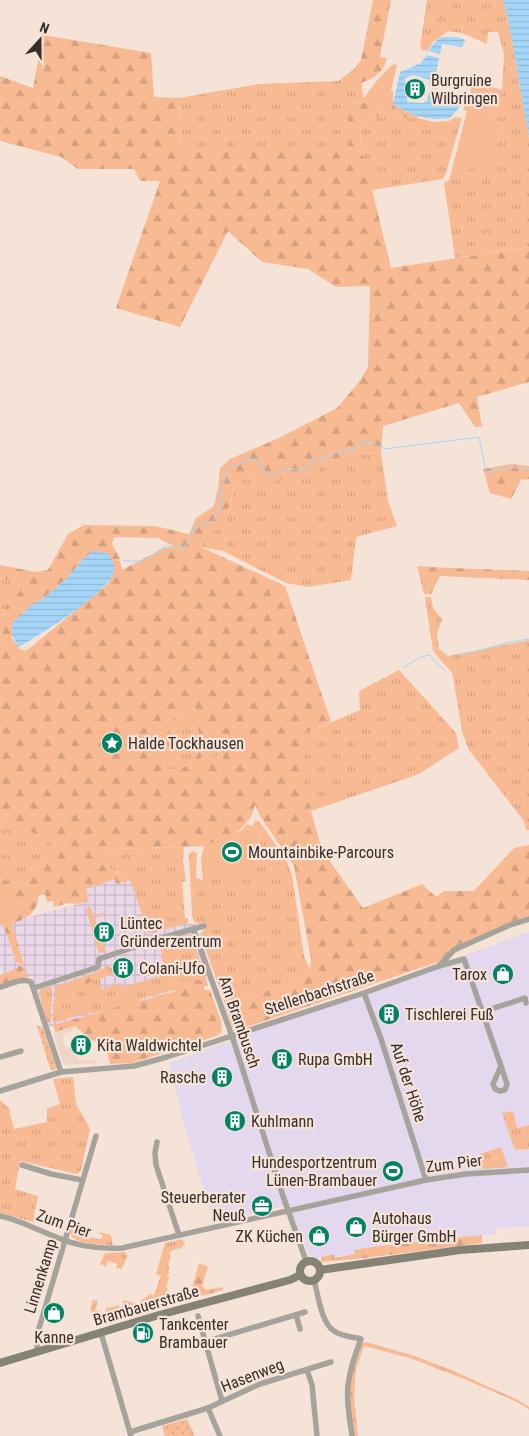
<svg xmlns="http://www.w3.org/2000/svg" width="529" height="1436" viewBox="0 0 529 1436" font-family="'Roboto Condensed',sans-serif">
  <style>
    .commercial { fill: #e3d8ed }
    .industrial { fill: url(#industrial-grid) }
    .built { fill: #efd6c7 }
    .grass { fill: url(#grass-tufts) }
    .forest { fill: url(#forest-firs); fill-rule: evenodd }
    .garden { fill: url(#garden-dots) }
    .pitch { fill: #f8ba93 }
    .water { fill: url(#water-rules) }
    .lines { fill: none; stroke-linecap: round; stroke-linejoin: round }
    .stream { stroke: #a5d6f8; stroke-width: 1 }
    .street { stroke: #a5a39b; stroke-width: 5.5 }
    .secondary { stroke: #858276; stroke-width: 8 }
    .labels { text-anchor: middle; stroke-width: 4.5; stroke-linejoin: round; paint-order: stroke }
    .poi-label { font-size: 16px; fill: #362f2b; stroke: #f6e3d8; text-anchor: start }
    .street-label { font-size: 16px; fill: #362f2b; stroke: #f6e3d8 }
  </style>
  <defs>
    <pattern id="industrial-grid" width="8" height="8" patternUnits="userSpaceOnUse" patternTransform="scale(1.25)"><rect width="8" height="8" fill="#e9d7e8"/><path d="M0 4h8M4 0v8" fill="none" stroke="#c8b9c7"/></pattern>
    <pattern id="grass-tufts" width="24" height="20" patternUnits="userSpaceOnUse" patternTransform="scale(1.25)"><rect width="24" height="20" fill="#f8ba93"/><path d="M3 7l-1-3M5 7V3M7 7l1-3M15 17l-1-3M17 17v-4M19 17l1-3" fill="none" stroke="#d5a07f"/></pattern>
    <pattern id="forest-firs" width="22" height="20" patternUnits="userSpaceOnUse" patternTransform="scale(1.25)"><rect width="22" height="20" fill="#f8ba93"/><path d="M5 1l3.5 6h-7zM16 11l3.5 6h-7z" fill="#d5a07f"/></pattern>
    <pattern id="garden-dots" width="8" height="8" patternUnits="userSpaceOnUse" patternTransform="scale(1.25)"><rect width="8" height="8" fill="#f8ba93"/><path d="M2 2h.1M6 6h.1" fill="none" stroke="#d5a07f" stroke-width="1.8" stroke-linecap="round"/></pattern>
    <pattern id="water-rules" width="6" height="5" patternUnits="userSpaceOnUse" patternTransform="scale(1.25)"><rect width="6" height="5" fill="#a5d6f8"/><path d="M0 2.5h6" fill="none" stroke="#8fb8d5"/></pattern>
  </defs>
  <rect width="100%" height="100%" fill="#f6e3d8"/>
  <polygon class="commercial" points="529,932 529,1226 496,1228 497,1234 372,1247 355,1250 355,1254 334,1258 333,1254 312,1259 283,1206 215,1223 189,1142 169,1063"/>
  <polygon class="industrial" points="115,879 117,884 130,880 149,934 188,923 196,924 215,982 204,982 49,1027 32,976 5,983 0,965 0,925 3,924 16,962 12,924 22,920 22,919 89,901 86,889"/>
  <polygon class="built" points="75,1026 75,1029 63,1035 64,1045 75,1051 79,1060 97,1060 97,1063 68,1065 65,1065 63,1063 53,1033"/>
  <g class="grass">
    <polygon points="427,0 503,0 508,19 529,138 529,247 455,258 444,183 449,180 451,173 491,165 503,123 493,119 502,90 504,54 498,32 488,32 487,44 462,33 447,31 446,33 433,42 427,51 423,50 420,47"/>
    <polygon points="361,60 362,90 365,103 349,104 349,152 181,152 179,98 259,84 338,81 354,69"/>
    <polygon points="361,116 417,118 434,122 449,121 455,117 462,118 446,173 443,179 372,190 364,157 360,156"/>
    <polygon points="359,452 381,453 388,501 397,526 356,537 351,580 308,587 286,583 223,551 201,547 206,532 227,514 237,480 257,474 288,476 314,476 323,463"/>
    <polygon points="0,578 17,582 20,592 3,609 5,613 0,618"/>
    <polygon points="425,597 431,597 433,608 442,619 437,634 439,649 448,656 529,640 529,830 526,830 524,821 469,750 462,732 453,676 452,673 433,651"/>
    <polygon points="399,670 456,733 459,748 419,774 311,811 310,804 306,800 306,733 360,710 359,691"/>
    <path d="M192,707C197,711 197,718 198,725C198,731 200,738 199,744C197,765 182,773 163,768C164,750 168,731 175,714L192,716Z"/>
    <polygon points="204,744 225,744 224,755 201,760"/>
    <polygon points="0,819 50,839 52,844 27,884 19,885 0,879"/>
    <polygon points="256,820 260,822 286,860 292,875 304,956 310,969 293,983 225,1004 200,934 206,928 204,923 199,924 194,922 192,916 189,855 192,851 197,853 196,878 203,880 260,858 261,845 257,828 252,826"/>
    <polygon points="184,847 183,861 186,881 182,882 185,918 188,918 188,923 149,934 130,880 107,867 103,856 108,849"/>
    <polygon points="88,906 91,908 93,916 104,913 104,915 94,918 106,952 99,953 86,910"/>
    <polygon points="186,935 193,939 208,985 201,988 179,989 143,998 135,1004 109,1010 79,1015 58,1022 53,1021 53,1007 55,994 54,986 65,983 64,987 93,980 93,973 104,968 106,965 112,968 114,974 100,979 102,989 120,983 122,987 167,974 161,956 162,955 158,942 160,941 162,945 182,939 181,936"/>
    <path d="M51,986C54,998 49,1010 51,1022L47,1023L39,993L41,989Z"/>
    <polygon points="73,1077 76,1104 90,1129 81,1171 77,1174 20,1161 15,1189 38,1196 33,1222 0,1213 0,1100 9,1108 14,1129 47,1122 47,1109 60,1104 53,1079"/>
    <polygon points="513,1111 517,1128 529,1125 529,1149 515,1150 502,1113"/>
    <polygon points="501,1147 508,1167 482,1169 478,1157 480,1154"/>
    <path d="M74,1223L80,1225L81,1230L84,1232L83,1237L90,1239L91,1237L101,1239L103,1235L99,1234L100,1232L111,1235L113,1245C105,1245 74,1244 71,1235C70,1232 73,1227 74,1223Z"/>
    <polygon points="182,1239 185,1244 182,1246 181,1249 178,1248 177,1249 175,1249 174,1250 172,1250 169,1255 171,1256 168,1265 170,1266 168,1271 170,1272 167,1276 169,1277 166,1287 168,1289 165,1293 167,1297 108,1313 108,1317 105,1317 105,1315 90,1311 93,1300 98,1301 95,1310 105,1313 107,1307 109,1308 120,1305 119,1307 122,1308 123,1300 137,1304 140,1303 141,1300 147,1297 150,1294 154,1295 161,1276 156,1274 165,1243"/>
    <polygon points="372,1247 365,1254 365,1258 321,1262 321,1257 333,1254 335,1258 355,1254 354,1250"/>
    <polygon points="125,1252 127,1256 122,1269 116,1268 117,1264 108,1261 106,1266 100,1264 105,1253"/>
    <path d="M366,1342L415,1356L454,1371L518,1400L529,1407V1410L524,1406L506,1397L464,1379L410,1358L364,1346L356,1369L354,1396L358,1436H354C351,1416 347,1394 352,1373C354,1363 358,1353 361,1343Z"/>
  </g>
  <g class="forest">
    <path d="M373,0H391L380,57L387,58C383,73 375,78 361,83V60Z"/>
    <path d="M43,35L151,53L154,97L179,98L181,152H349V104L365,103L391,109L393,104L405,111L418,115L417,118L361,116L360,156H364L391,268L529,247V382L477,397L482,427H475L459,403L383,426L381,453L359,452L323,463L314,476L297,481L288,476L267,484L257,474L237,480L227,514L218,531L206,533L201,547L285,586L331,722L306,733V800L310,804L311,811L322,850L363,908L422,884L436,897L444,891H474L514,848L529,845V917L458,946L438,962L241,1029L232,1027L225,1004L293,983L310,969L311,959L294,866L260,816L255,805L251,817L242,828L215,846L108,849L103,856L107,867L130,880L117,884L115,879L86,889L89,901L77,904L69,903L54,907L53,901L47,902L45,894L38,896C39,906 32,916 22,919V920L12,924L24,965L16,962L3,924L0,925V879L19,885L27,884L52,844L49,839L0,819V643L2,642H0V618L5,614L3,609L20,592L17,582L0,578V565L36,572L48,570L68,534L84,525L155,526L189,534L196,518L214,506L218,489L220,468L230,459L279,438L337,408L359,382L368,367L370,286L336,287L308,269L262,262L228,231L180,327L116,308L160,181H140L134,169H78L61,157L0,141V76L33,88ZM114,537L158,538L175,547L164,548L122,570L120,561L116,560L120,559L112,544ZM93,551L107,553L114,571L108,584L26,651L20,649L11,637L33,604L41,600L59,585L69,576L81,561ZM193,707C197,712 197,719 198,726C198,731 200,737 200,742C199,763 182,773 163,768C164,750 168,732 175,714L192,716ZM204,744H225L224,755L201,760Z"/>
    <polygon points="512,464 529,466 529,479 521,480 511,499 490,493 483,469"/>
    <path d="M417,566C454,569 491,569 529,571V580L440,576L431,594H424Z"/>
    <polygon points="17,965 26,968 26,970 22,971 22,973 26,972 29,977 0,984 0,975 18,968"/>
    <path d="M93,973V980C86,986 75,990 65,989L64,987L65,983Z"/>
    <polygon points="197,980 204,982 204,990 210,990 221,1021 222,1032 216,1036 132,1063 110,1064 105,1045 90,1039 75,1026 55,1032 53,1025 176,991 174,986 180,982"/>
    <polygon points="482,1235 482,1243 365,1258 365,1254 372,1247"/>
    <polygon points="199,1263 208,1267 202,1286 206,1290 223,1287 223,1290 104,1323 101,1323 105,1317 112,1316 111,1313 179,1294 181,1289 191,1291"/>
  </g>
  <g class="garden">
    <polygon points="37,1026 40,1026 42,1028 43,1028 57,1068 52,1071 50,1068"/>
    <polygon points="187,1419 195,1436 165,1436 162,1426"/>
  </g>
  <g class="pitch">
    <path d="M394,64L397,65L391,90L393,91V104L391,109L365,103L364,98C373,85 382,73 394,64Z"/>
    <polygon points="474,81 502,90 493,119 503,123 491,166 451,173 467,111 463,110"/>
    <polygon points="247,824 257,828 261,845 260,858 225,879 203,880 201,860 204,846 242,830"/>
    <polygon points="11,889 12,913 0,913 0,890"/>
  </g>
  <g class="water">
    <polygon points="503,0 529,0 529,138 508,19"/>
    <polygon points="442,37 457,37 464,39 465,41 462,47 442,44 440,54 428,51 436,41"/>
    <path d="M427,55L439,58L436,74L437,89L430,88L429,80L427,79L413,75L404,79L408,85L407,102L423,103L427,100L429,92L437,93V98L442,100L450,94L454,93L458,95L454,101L460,107L450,118C430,122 410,115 393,104L400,72L421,63Z"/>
    <path d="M93,551L107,553C111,558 115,563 114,570C112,592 39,635 19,647L12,636V623L33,604L41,600L59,585L69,576L81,561Z"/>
  </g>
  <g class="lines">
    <g class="stream">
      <path d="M123,560C146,564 147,558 166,546L184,548L196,526L205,523L211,524L222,507L220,495L228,469L250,459L259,460L265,472L272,476L281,470L298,469L302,472L305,471L308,463L341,451L356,448L360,443H373L385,449L479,437L486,472L513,467L529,469"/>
      <polyline points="458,656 511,642 529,639"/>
      <path d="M403,668C411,664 419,656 429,655L445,671"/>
    </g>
    <g class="street">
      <polyline points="193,929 232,1036 283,1196 306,1261"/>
      <polyline points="439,966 454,950 510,925 529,919"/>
      <path d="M0,987C9,985 22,977 31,982L61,1072"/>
      <polyline points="34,988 98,967 99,959 158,939 204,926"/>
      <polyline points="364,993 381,1039 426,1180"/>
      <polyline points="482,1012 525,998 526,1003"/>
      <polyline points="0,1057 21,1051"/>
      <polyline points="0,1091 61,1072 134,1066 167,1057 364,993 439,966 464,959 501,1066 493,1084 495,1089 500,1091 505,1090 507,1084 501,1066"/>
      <polyline points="157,1142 155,1153 156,1165 179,1235"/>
      <polyline points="22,1165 51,1174 82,1180"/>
      <path d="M0,1216C20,1220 37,1230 56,1237C76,1246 100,1249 122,1248L426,1180L466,1174L529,1170"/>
      <path d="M314,1280C318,1294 321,1323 334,1331C341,1336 353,1337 361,1339C355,1354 350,1369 348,1385C346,1402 350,1420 352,1436"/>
      <polyline points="296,1315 300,1329"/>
      <polyline points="198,1316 222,1401"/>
      <polyline points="101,1333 131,1436"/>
      <polyline points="205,1342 305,1312"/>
      <polyline points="37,1351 37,1335 96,1136"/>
      <polyline points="307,1370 312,1385 317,1436"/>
      <polyline points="208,1408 260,1384 331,1362"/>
      <polyline points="130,1432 208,1408 220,1436"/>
    </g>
    <g class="secondary">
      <circle cx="310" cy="1271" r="10"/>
      <polyline points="320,1270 460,1250 529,1245"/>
      <polyline points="0,1363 159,1315 290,1280 300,1275"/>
    </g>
  </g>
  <defs>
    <g id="building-disc" transform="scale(1.125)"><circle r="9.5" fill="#018264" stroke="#f6e3d8"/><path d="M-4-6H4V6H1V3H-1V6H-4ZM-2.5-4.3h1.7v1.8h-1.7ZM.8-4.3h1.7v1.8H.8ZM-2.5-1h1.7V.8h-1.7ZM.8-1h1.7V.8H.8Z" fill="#fff"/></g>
    <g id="sight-disc" transform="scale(1.125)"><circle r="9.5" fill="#018264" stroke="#f6e3d8"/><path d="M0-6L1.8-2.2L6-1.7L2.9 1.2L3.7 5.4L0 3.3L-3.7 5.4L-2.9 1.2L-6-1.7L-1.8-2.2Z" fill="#fff"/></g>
    <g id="stadium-disc" transform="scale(1.125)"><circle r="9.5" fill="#018264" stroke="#f6e3d8"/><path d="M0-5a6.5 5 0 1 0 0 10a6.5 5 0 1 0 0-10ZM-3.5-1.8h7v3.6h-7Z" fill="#fff"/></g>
    <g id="shop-disc" transform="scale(1.125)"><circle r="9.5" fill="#018264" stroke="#f6e3d8"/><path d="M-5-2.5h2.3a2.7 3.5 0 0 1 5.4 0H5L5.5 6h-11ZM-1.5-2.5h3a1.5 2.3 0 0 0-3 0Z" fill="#fff"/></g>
    <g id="office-disc" transform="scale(1.125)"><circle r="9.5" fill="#018264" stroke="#f6e3d8"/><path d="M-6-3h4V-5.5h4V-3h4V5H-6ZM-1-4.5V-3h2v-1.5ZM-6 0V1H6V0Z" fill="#fff"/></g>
    <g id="fuel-disc" transform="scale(1.125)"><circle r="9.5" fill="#018264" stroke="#f6e3d8"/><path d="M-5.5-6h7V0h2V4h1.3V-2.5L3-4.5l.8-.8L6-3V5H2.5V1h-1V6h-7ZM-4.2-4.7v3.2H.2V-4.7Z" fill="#fff"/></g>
  </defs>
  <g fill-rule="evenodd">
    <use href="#building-disc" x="415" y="89"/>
    <use href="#sight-disc" x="112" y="743"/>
    <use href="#stadium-disc" x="232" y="852"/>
    <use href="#building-disc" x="104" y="932"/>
    <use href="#building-disc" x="123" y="968"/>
    <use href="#shop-disc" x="503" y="974"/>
    <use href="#building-disc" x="389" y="1014"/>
    <use href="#building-disc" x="81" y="1045"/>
    <use href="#building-disc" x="282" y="1059"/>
    <use href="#building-disc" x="222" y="1077"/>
    <use href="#building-disc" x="235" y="1121"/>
    <use href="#stadium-disc" x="393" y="1171"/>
    <use href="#office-disc" x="262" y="1206"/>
    <use href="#shop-disc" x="356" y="1227"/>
    <use href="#shop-disc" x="319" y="1236"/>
    <use href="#shop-disc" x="54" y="1313"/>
    <use href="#fuel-disc" x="143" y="1333"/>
  </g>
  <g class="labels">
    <g class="poi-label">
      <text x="431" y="86">Burgruine<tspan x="431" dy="18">Wilbringen</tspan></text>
      <text x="128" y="749">Halde Tockhausen</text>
      <text x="248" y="858">Mountainbike-Parcours</text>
      <text x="120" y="929">Lüntec<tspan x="120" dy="18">Gründerzentrum</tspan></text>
      <text x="139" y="974">Colani-Ufo</text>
      <text x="487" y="980" text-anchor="end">Tarox</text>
      <text x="405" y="1020">Tischlerei Fuß</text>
      <text x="97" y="1051">Kita Waldwichtel</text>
      <text x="298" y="1065">Rupa GmbH</text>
      <text x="206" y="1083" text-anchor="end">Rasche</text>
      <text x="251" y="1127">Kuhlmann</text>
      <text x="377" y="1168" text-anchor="end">Hundesportzentrum<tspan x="377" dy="18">Lünen-Brambauer</tspan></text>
      <text x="246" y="1203" text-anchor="end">Steuerberater<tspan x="246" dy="18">Neuß</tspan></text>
      <text x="372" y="1224">Autohaus<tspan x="372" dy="18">Bürger GmbH</tspan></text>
      <text x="303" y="1242" text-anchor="end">ZK Küchen</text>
      <text x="159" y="1330">Tankcenter<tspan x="159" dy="18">Brambauer</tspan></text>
      <text x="54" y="1343" text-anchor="middle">Kanne</text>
    </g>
    <g class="street-label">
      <text transform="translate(319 992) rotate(-18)" y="6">Stellenbachstraße</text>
      <text transform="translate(240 1022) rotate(71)" y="6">Am Brambusch</text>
      <text transform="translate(409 1082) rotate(72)" y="6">Auf der Höhe</text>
      <text transform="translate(454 1163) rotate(-7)" y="6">Zum Pier</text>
      <text transform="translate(64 1223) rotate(19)" y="6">Zum Pier</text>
      <text transform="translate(40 1276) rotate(-73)" y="6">Linnenkamp</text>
      <text transform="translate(146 1305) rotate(-16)" y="6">Brambauerstraße</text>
      <text transform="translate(252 1375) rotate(-21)" y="6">Hasenweg</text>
    </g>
  </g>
  <g transform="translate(40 40) rotate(21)" stroke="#f6e3d8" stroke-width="4" paint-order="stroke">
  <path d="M0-4L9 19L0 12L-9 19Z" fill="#362f2b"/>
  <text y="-8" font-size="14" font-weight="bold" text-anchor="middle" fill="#362f2b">N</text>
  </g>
</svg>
